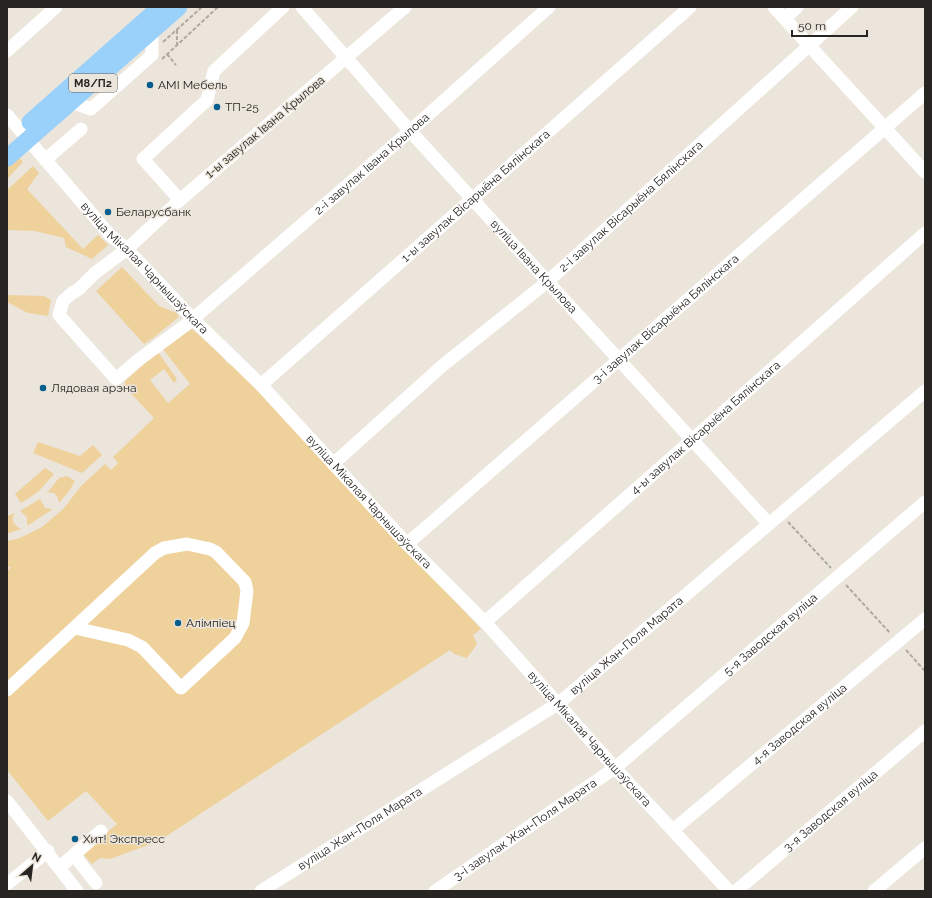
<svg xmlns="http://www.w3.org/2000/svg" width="932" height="898" viewBox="0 0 932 898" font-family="Raleway,sans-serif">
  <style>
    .green { fill: #efd19c }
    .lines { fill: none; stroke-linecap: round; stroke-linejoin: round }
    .path { stroke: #aea9a1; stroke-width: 2; stroke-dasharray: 4 2; stroke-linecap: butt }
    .minor { stroke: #fff; stroke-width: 13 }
    .major { stroke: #99d1fa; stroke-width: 17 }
    .poi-dot { fill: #075c8e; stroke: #ebe5db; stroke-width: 1.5 }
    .labels { text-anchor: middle; stroke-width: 3; stroke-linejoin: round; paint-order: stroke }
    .shield { fill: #ebe5db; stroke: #625f59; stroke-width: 1 }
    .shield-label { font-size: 11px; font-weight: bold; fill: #272521 }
    .poi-label { font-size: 12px; fill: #272521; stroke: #ebe5db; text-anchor: start }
    .street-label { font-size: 12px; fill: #272521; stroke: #ebe5db }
  </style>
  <rect width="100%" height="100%" fill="#ebe5db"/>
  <g class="green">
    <polygon points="18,156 23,162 7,179 7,166"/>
    <polygon points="33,166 39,173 27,189 83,249 98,235 108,245 92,259 66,247 64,238 35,231 7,230 7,190"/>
    <polygon points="122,267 159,306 176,313 179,317 153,338 144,344 96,291"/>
    <polygon points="7,295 44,296 51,300 48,316 28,313 7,302"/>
    <polygon points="191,328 223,357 228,364 231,362 481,629 473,635 477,644 467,658 454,654 450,650 159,841 110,859 100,858 92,864 83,854 117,824 86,791 48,821 7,770 7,571 11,567 7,567 7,541 20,538 42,527 63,509 82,485 105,464 111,470 118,463 113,457 154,418 124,386 126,380 158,352 177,379 174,383 164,369 150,380 168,403 190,384 163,349"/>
    <polygon points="38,442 80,456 93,445 102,455 82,473 33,453"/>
    <polygon points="45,468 54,474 38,492 21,503 15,494"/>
    <path d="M67,476L75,481L69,491L59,503C58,496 55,491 47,493L59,478Z"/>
    <polygon points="40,499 45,508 53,509 27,526 27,517 20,511"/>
    <path d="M15,513C10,520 14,525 21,529L7,534V516Z"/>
  </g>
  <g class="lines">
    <g class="path">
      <polyline points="177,30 177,45"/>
      <polyline points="163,42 202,7"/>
      <polyline points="167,54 176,65"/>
      <polyline points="162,59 218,7"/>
      <polyline points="193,85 198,90"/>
      <polyline points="788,522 831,568"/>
      <polyline points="846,585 890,633"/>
      <polyline points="906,650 925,671"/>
    </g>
    <g class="minor">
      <path id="s1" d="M302,7L410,131L769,524"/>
      <path id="s2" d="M405,7L180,200L127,249L95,273L79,289L72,293L63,301L59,315L116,379L137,361L187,324L410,131L549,7"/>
      <polyline points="774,7 925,172"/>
      <polyline points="785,19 797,7"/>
      <polyline points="7,51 56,7"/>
      <polyline points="71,102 91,109 152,55 152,31"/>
      <path id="s3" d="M7,115L110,235L127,249L193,319L261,385L407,544L485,622L615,768L729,891"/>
      <polyline points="45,160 81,129"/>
      <polyline points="180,200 143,159 207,100 214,71 283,7"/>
      <path id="s4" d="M261,385L690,7"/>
      <path id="s5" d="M333,464L442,366L547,282L852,7"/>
      <path id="s6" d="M407,544L925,93"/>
      <path id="s7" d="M485,622L693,439L925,233"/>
      <polyline points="7,690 155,553 164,548 187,544 210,549 216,552 245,582 247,591 243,623 235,638 181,688 142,647 128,640 75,628"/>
      <polyline points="7,801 77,891"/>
      <path id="s8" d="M673,830L925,619"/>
      <polyline points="74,855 96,883"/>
      <polyline points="60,867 101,831"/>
      <polyline points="7,884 48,851"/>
      <path id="s9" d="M261,891L559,703L925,391"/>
      <path id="s10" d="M435,891L615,768L925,502"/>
      <path id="s11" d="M736,891L925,731"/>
      <polyline points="874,891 925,848"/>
    </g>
    <g class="major">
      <polyline points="30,122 160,7"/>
      <polyline points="7,158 179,7"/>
    </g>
  </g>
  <g class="poi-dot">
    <circle cx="150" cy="85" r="4"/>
    <circle cx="217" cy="107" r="4"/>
    <circle cx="108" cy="212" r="4"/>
    <circle cx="43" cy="388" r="4"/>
    <circle cx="178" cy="623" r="4"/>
    <circle cx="75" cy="839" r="4"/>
  </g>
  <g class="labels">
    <rect class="shield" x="69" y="74" width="48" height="18" rx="3"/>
    <g class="shield-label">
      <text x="93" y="87">М8/П2</text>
    </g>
    <g class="poi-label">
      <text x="158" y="89">AMI Мебель</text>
      <text x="225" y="111">ТП-25</text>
      <text x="116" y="216">Беларусбанк</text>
      <text x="51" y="392">Лядовая арэна</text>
      <text x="186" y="627">Алімпіец</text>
      <text x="83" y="843">Хит! Экспресс</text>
    </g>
    <g class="street-label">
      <text transform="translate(265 127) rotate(-40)" y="4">1-ы завулак Івана Крылова</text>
      <text dy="4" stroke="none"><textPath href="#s2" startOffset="886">2-і завулак Івана Крылова</textPath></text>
      <text dy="4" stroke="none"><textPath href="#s4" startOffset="286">1-ы завулак Вісарыёна Бялінскага</textPath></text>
      <text dy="4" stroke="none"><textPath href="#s5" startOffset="394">2-і завулак Вісарыёна Бялінскага</textPath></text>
      <text dy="4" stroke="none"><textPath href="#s1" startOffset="348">вуліца Івана Крылова</textPath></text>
      <text dy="4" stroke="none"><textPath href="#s3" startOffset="206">вуліца Мікалая Чарнышэўскага</textPath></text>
      <text dy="4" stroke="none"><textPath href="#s6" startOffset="343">3-і завулак Вісарыёна Бялінскага</textPath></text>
      <text dy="4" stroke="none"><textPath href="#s7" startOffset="294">4-ы завулак Вісарыёна Бялінскага</textPath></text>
      <text dy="4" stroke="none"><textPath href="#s3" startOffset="530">вуліца Мікалая Чарнышэўскага</textPath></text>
      <text dy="4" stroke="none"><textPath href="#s10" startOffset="423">5-я Заводская вуліца</textPath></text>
      <text dy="4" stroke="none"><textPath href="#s9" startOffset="441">вуліца Жан-Поля Марата</textPath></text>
      <text dy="4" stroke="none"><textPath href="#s8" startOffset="165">4-я Заводская вуліца</textPath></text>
      <text dy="4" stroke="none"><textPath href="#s3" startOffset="854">вуліца Мікалая Чарнышэўскага</textPath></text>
      <text dy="4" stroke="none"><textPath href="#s11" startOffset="124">3-я Заводская вуліца</textPath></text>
      <text dy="4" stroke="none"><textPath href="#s9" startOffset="117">вуліца Жан-Поля Марата</textPath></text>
      <text dy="4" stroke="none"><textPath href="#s10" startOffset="109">3-і завулак Жан-Поля Марата</textPath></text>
    </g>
  </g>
  <rect width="932" height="898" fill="none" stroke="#272521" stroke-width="16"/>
  <g transform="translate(32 866) rotate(28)" stroke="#ebe5db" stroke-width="3" paint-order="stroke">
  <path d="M0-3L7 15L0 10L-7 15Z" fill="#272521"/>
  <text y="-6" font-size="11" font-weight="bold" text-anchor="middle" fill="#272521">N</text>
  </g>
  <path d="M792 30v6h75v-6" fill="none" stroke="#272521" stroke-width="2"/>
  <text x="798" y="30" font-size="12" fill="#272521" stroke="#ebe5db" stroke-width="3" paint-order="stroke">50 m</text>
</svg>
